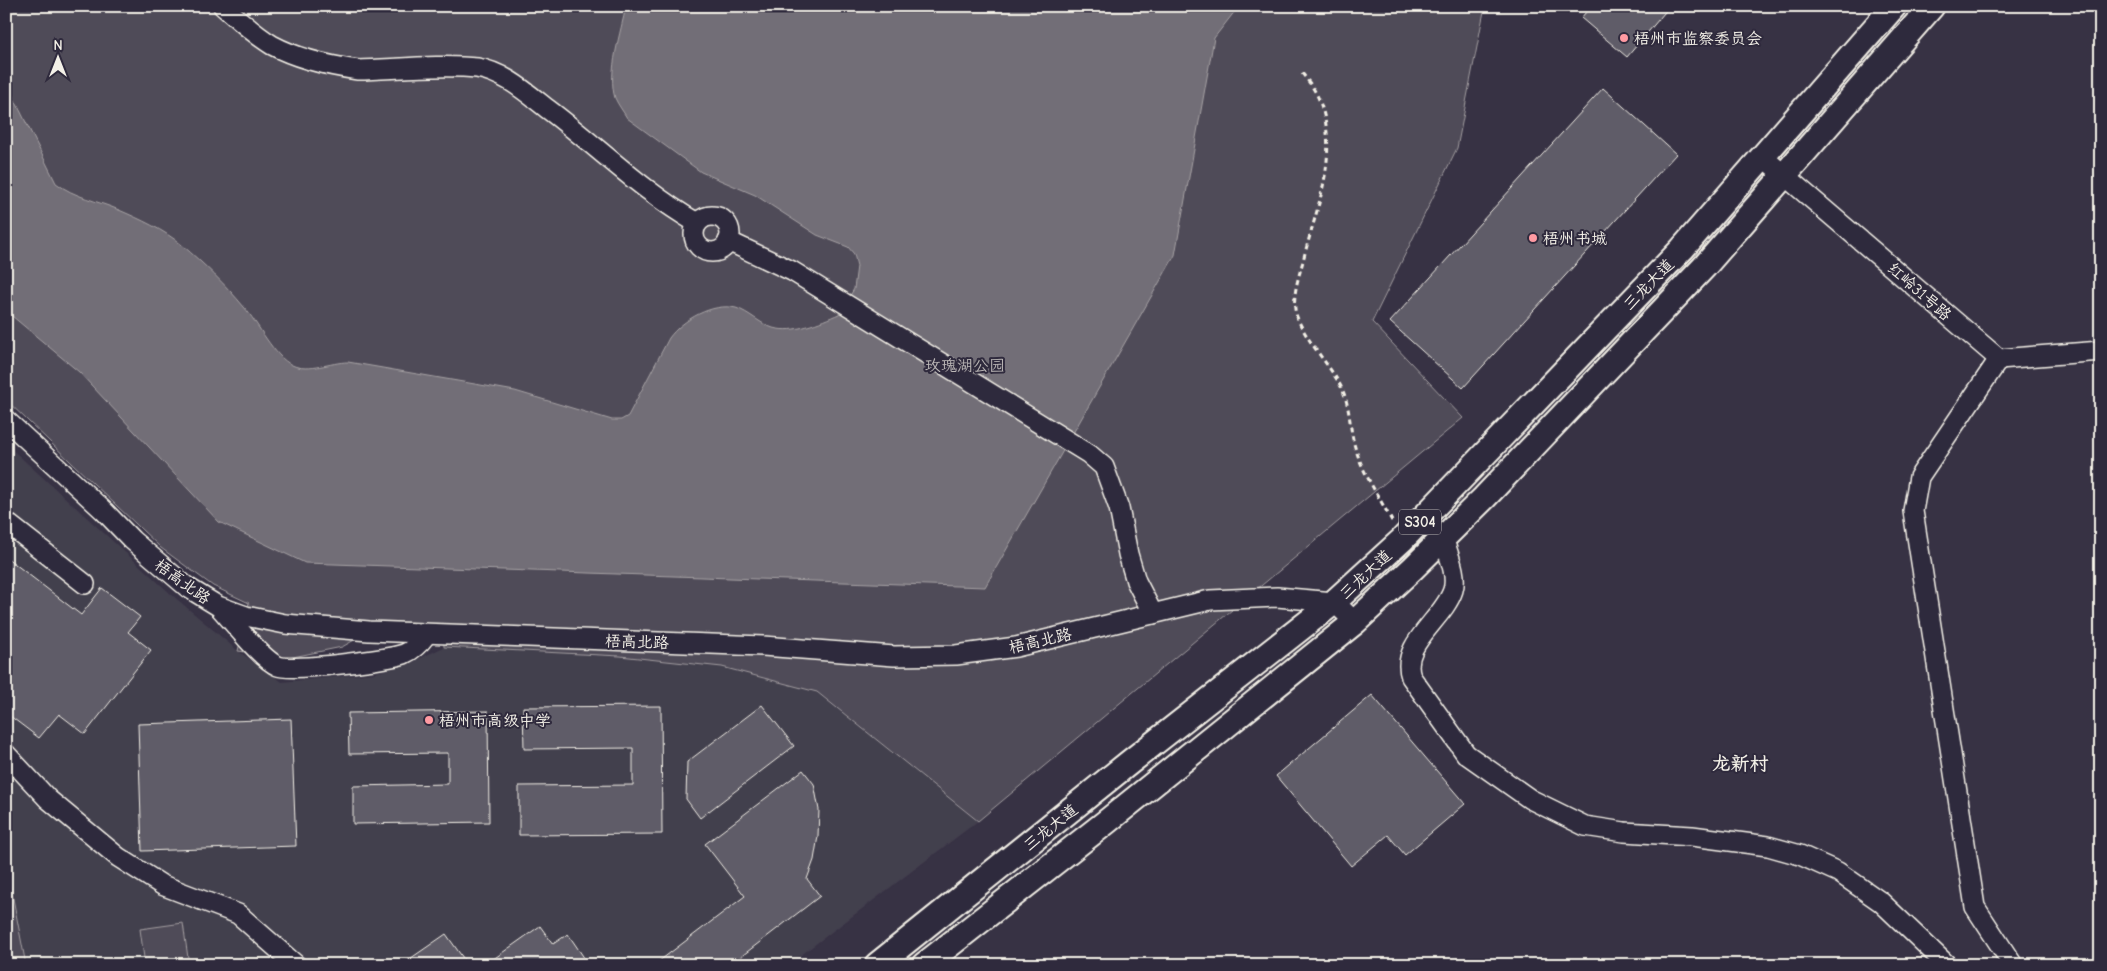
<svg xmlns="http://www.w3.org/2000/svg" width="2107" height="971" viewBox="0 0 2107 971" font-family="'Comic Neue','LXGW WenKai TC',sans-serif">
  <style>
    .built { fill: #433f4e }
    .green { fill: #504b59; stroke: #a29ea0 }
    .water { fill: #726e77; stroke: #a6a2a4 }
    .building { fill: #5f5c67; stroke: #f4f1e8 }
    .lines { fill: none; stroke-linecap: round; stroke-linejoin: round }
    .minor-casing { stroke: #f4f1e8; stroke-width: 22 }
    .major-casing { stroke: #f4f1e8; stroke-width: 28 }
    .path { stroke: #f4f1e8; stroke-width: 3; stroke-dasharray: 5 4; stroke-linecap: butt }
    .minor { stroke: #2f2a3d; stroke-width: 19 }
    .major { stroke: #2f2a3d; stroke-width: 24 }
    .poi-dot { fill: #ff9aa2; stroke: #2f2a3d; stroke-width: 2 }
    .labels { text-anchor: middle; stroke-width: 4; stroke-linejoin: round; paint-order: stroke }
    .shield { fill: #2f2a3d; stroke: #b9b5b5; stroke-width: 1 }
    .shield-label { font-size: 15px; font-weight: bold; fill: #f4f1e8 }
    .poi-label { font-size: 16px; fill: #f4f1e8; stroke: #2f2a3d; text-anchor: start }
    .street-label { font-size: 16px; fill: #f4f1e8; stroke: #2f2a3d }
    .park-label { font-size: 16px; fill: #bbb7b6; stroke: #2f2a3d }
    .quarter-label { font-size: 19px; font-weight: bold; fill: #f4f1e8; stroke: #2f2a3d }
  </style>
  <rect width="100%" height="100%" fill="#373244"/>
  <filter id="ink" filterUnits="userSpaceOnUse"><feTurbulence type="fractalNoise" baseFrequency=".02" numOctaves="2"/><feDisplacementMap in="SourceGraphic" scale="10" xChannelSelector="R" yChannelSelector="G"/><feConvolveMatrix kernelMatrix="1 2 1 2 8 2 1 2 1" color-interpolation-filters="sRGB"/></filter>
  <g filter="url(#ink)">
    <polygon class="built" points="6,444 172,595 238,651 282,682 374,673 410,663 444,647 620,656 722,667 817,692 978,821 788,965 6,965"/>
    <g class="green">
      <polygon points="6,6 1485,6 1457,148 1372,322 1463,418 978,821 817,692 722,667 620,656 444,647 443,627 379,626 342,647 288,658 238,651 249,603 213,586 161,548 6,400"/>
      <polygon points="6,874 9,878 26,965 6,965"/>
      <polygon points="183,923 189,965 145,965 140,929"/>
    </g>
    <path class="water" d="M626,6H1239L1214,38L1175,255L985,587L305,563L219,522L79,372L6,311V82L56,183C74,197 98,201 119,210C140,219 164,230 182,245C204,264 226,285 244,307C258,323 274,357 292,365C308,373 331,362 348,362L515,391L612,420H621L628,416L669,338C682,320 713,302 736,308C749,312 760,324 773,328C794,334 820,322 839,314L854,289L857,266L854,254L848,247L817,235L755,195L701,172L627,118C623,111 618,105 615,98C607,73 621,32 626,6Z"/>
    <g class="building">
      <polygon points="1591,6 1670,6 1627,57 1581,18"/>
      <polygon points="1603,88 1676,154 1463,388 1390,322"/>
      <polygon points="6,557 81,615 102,588 140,617 128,632 151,650 85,734 59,714 39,738 6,713"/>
      <polygon points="1372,695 1465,804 1405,855 1388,835 1351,866 1276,776"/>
      <polygon points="762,705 794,746 700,818 686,799 687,762"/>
      <polygon points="661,706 662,834 519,835 519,786 633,785 633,748 524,749 523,707"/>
      <polygon points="488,711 489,822 353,824 353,786 448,784 448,753 349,754 348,713"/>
      <polygon points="291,719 296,846 142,851 138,724"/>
      <polygon points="803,770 814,784 819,810 818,836 814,860 807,879 820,896 730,965 654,965 745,896 705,844"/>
      <polygon points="540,926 553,944 568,934 589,965 485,965"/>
      <polygon points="446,934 468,965 401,965"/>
    </g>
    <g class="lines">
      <g class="minor-casing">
        <g id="minor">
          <path d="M223,6C239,20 254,34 272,45C298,59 330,66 358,70C395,69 441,64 477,68C504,72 527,93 549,110C598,147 643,192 697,223"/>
          <polyline points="1763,157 1999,359 2101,351"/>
          <circle cx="712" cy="234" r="18"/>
          <polyline points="728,241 792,271 1089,454 1104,467 1119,508 1128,554 1136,581 1153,614"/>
          <polyline points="1999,359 1919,477 1913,511 1975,907 2013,965"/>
          <polyline points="6,420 104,511 132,540 187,587 218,606 246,616 285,624 369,631 763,646 894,656 956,655 1016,647 1210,600 1277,597 1334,602 1355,622"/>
          <polyline points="6,522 85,584"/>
          <path d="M1443,537C1447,552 1458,574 1453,590C1444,619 1399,644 1411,677L1466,754L1530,799L1585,826L1624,832L1692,836L1768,846L1800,855L1838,872L1881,902L1947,965"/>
          <path d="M221,609C234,623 262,660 278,666C291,672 389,659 404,654C414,650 421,642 427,634"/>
          <polyline points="6,754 48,799 118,857 162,885 238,914 296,965"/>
        </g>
      </g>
      <g class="major-casing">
        <g id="major">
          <polyline points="877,965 1130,762 1334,602 1402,540 1682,249 1894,6"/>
          <polyline points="924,965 1105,823 1355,622 1413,568 1484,498 1704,267 1932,6"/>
        </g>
      </g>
      <path class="path" d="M1302,73C1309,82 1316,91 1320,102C1340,157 1316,208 1303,261C1299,276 1293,293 1295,309C1298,331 1328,363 1339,383C1352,405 1348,430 1357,453C1365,477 1381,500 1393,523"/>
      <use href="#minor" class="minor"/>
      <use href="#major" class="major"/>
    </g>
  </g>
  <g class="poi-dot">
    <circle cx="1624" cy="38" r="5"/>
    <circle cx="1533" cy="238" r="5"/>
    <circle cx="429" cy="720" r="5"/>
  </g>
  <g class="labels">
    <rect class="shield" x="1399" y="509.5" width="42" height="25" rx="4"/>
    <g class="shield-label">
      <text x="1420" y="527">S304</text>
    </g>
    <g class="poi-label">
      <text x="1634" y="44">梧州市监察委员会</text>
      <text x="1543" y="244">梧州书城</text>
      <text x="439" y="726">梧州市高级中学</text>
    </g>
    <g class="street-label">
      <text transform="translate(1648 284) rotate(-46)" y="6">三龙大道</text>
      <text transform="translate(1920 291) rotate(41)" y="6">红岭31号路</text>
      <text transform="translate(1365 574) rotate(-43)" y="6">三龙大道</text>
      <text transform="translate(183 581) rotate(36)" y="6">梧高北路</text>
      <text transform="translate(1040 640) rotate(-13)" y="6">梧高北路</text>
      <text transform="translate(637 641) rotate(2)" y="6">梧高北路</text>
      <text transform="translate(1050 827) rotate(-39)" y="6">三龙大道</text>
    </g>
    <g class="park-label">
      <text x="965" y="371">玫瑰湖公园</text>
    </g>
    <g class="quarter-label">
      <text x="1740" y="770">龙新村</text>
    </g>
  </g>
  <rect width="2107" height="971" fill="none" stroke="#2f2a3d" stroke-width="25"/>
  <rect x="12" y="12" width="2082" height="946" fill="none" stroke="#f4f1e8" stroke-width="2" filter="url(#ink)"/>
  <g transform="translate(58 58)" stroke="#2f2a3d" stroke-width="4" paint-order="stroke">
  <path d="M0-4L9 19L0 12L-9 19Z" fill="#f4f1e8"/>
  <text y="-8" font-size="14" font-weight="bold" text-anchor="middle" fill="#f4f1e8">N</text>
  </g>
</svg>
